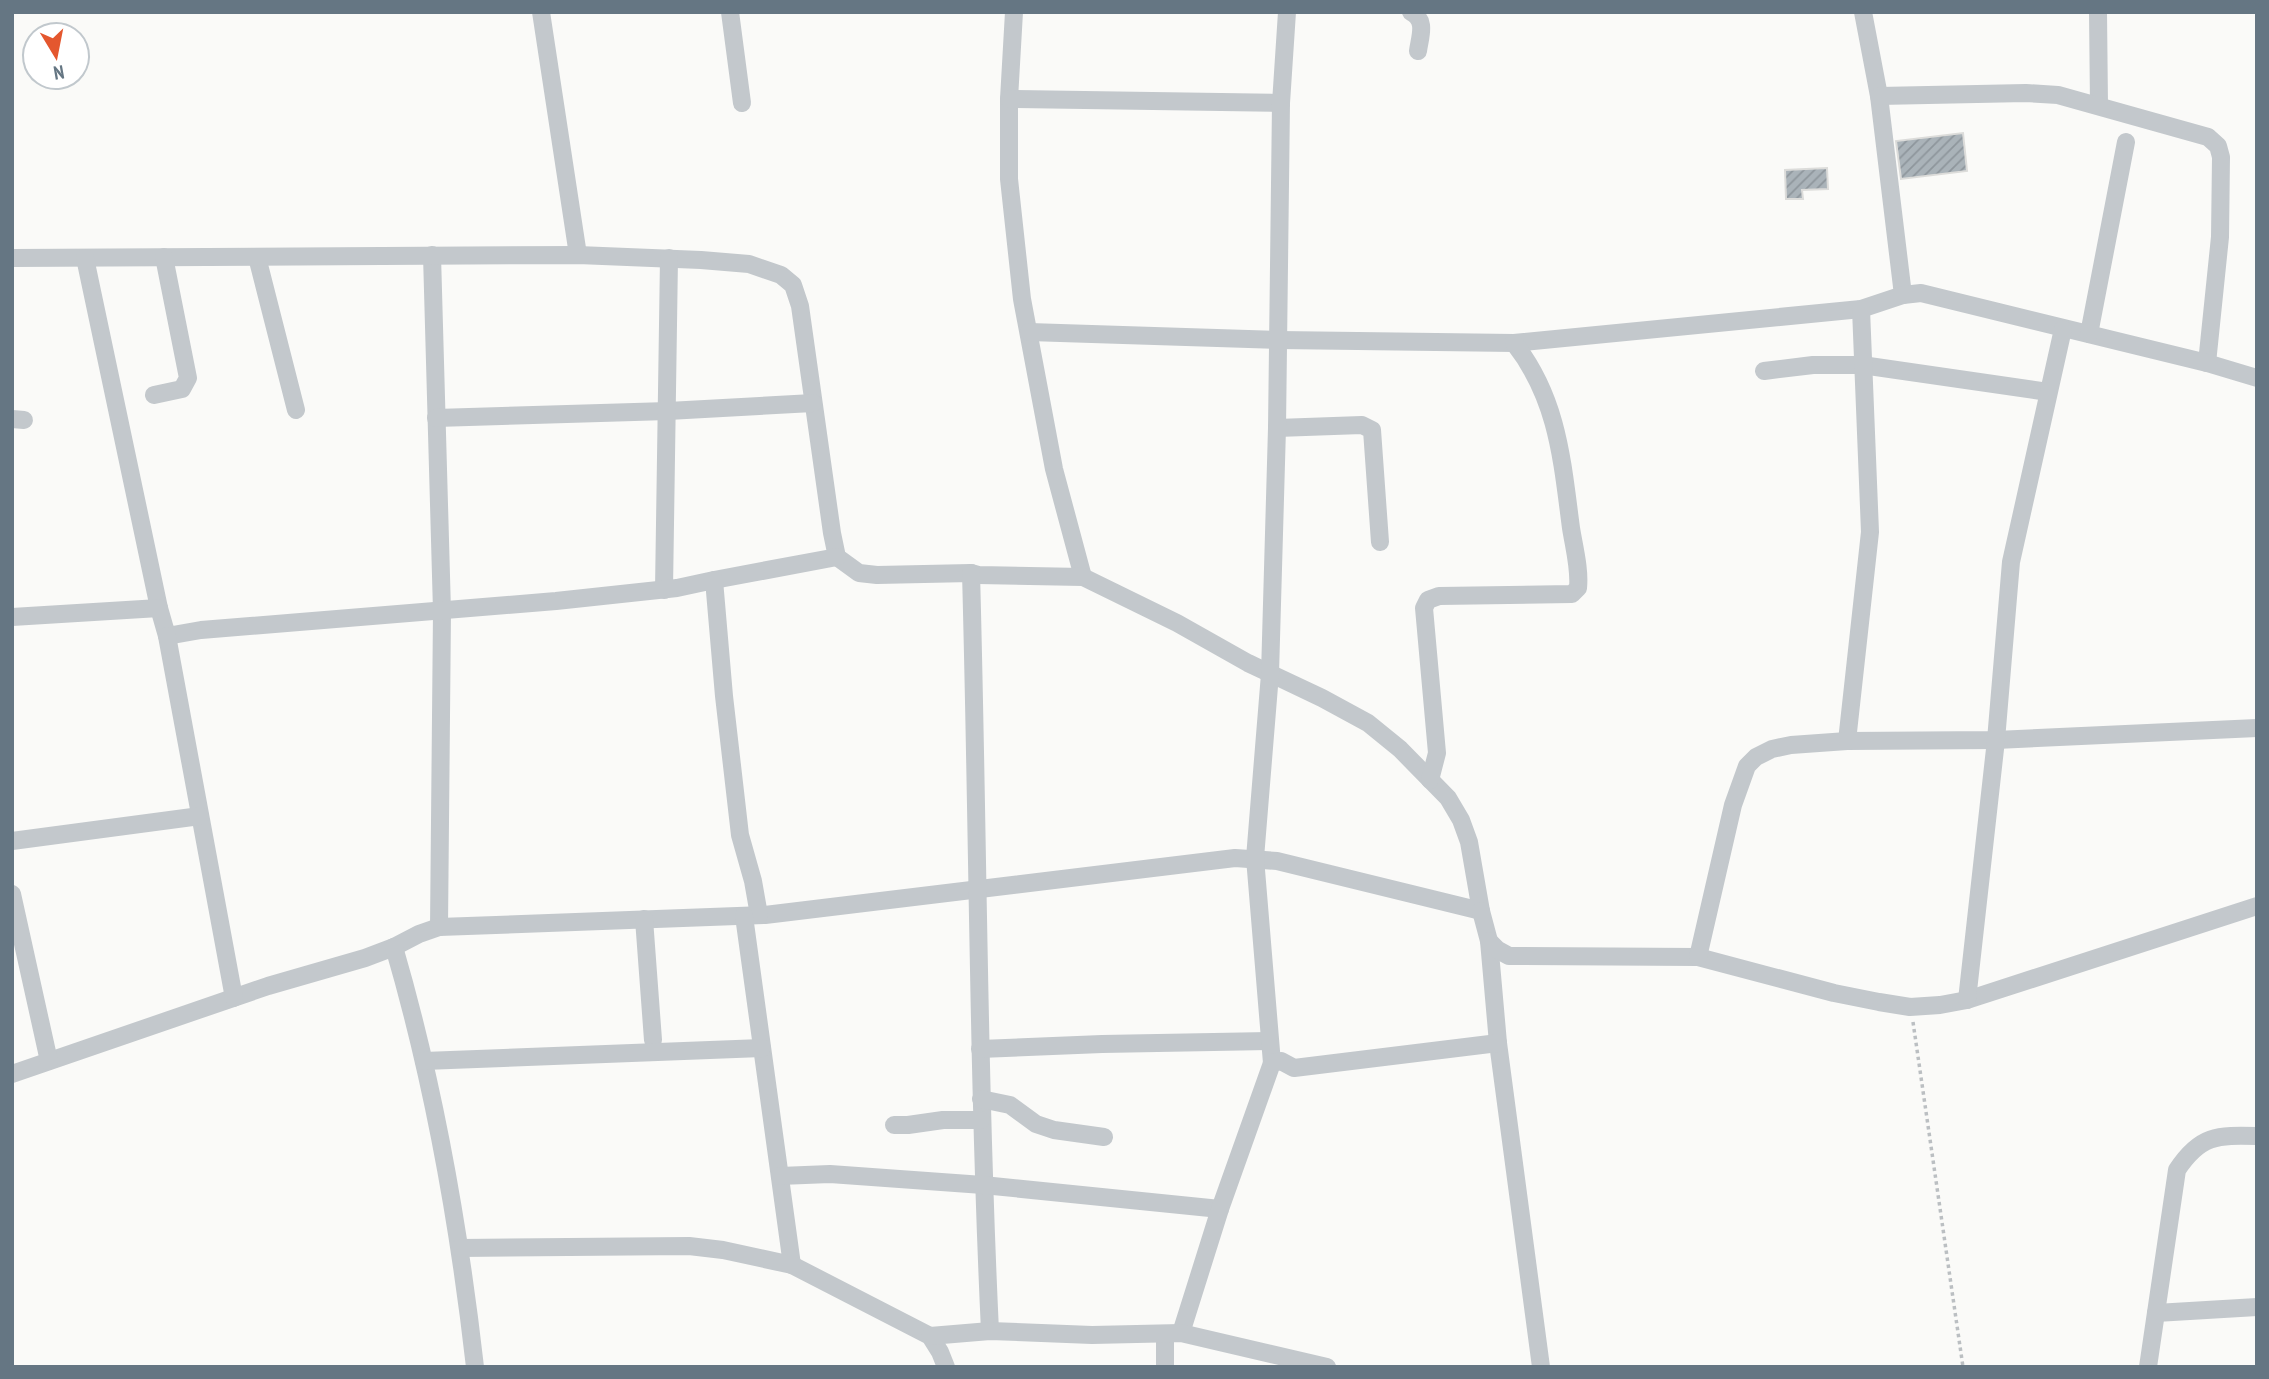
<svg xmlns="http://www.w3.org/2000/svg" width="2269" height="1379" viewBox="0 0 2269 1379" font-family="'PT Sans Narrow',sans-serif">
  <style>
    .building { fill: url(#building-hatch); stroke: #dcdcda; stroke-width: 2 }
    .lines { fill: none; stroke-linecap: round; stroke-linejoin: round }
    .path { stroke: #bbbfc2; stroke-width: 3.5; stroke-dasharray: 3.5 3.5; stroke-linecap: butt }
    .minor { stroke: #c3c8cc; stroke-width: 18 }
  </style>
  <defs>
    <pattern id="building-hatch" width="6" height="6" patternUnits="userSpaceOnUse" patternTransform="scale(1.75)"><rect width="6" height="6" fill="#aab3b9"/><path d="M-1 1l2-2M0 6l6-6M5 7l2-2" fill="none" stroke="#8e969c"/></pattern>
  </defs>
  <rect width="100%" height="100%" fill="#fafaf8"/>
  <g class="building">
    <polygon points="1963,133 1967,171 1901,179 1896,141"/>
    <polygon points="1827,168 1828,189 1802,190 1803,199 1786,199 1785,170"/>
  </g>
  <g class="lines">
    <polyline class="path" points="1913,1022 1963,1367"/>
    <g class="minor">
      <polyline points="541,12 578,255"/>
      <polyline points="730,12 742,103"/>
      <polyline points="1014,12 1009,99 1009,179 1022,299 1054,469 1083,577"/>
      <path d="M1411,12C1427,20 1420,36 1418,51"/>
      <polyline points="1863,12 1879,96 1903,295"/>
      <polyline points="2098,12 2099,105"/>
      <polyline points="1879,96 2026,93 2058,95 2208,137 2218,146 2221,157 2220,237 2207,363"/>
      <polyline points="1009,99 1281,103"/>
      <polyline points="432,255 442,611 439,927"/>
      <polyline points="257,257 296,410"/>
      <polyline points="12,258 578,255 701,260 749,264 781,275 793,285 800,306 832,533 837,557 859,573 877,575 971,573 978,575 1083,577 1177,623 1248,663 1322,698 1368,723 1400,749 1448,798 1461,820 1469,842 1481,911 1277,861 1235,858 765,915 439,927 419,934 394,947 365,958 268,986 12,1074"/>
      <polyline points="85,258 159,608"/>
      <polyline points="1029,332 1279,340 1514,343 1861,309 1903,295 1921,293 2207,363 2257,378"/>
      <polyline points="2089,334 2126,142"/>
      <polyline points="1764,371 1813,365 1862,365 2048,392"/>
      <polyline points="154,395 182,389 188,378 164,257"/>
      <polyline points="436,418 668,411 813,403"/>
      <polyline points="12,419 24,420"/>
      <polyline points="1277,428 1362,425 1372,430 1380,542"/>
      <path d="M971,573C978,826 978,1078 990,1331"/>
      <polyline points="714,580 837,557"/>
      <polyline points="664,590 669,258"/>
      <polyline points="12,617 159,608 167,636 201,630 556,601 677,588 714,580 724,696 740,835 753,881 759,915"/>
      <polyline points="167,636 234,998"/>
      <polyline points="1847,741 1870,532 1861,309"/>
      <path d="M1430,780L1437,753L1424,608L1428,600L1439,596L1572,594L1578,588C1580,569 1574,547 1571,528C1562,460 1558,399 1514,343"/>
      <polyline points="12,841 200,816"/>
      <polyline points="12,894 49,1061"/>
      <polyline points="1481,911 1489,941 1498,1043 1541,1367"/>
      <polyline points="744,916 792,1265"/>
      <polyline points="644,919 653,1040"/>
      <polyline points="1489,941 1498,950 1509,956 1698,957 1834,993 1879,1002 1910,1007 1940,1005 1967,1000 2257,906"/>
      <path d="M394,947C434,1084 459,1226 475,1367"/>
      <polyline points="1698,957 1733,805 1747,766 1756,757 1772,749 1791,745 1847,741 1996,740 2257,728"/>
      <polyline points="1967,1000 1996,740 2011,562 2063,329"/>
      <polyline points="980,1049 1102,1044 1269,1041"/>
      <polyline points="424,1061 762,1048"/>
      <polyline points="1272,1063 1255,858 1270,674 1277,428 1281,103 1287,12"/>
      <polyline points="981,1099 1010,1105 1036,1124 1054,1130 1104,1137"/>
      <polyline points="894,1125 908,1125 943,1120 981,1120"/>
      <polyline points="780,1176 830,1174 983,1185 1220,1209"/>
      <polyline points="460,1248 689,1246 723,1250 792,1265 930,1336 940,1352 946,1367"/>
      <polyline points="2156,1313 2257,1307"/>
      <polyline points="1181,1333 1220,1209 1272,1063 1281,1061 1294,1068 1498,1043"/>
      <polyline points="1165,1334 1165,1367"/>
      <polyline points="930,1336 990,1331 1092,1335 1181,1333 1327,1367"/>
      <path d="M2148,1367L2177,1170C2200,1135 2217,1135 2257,1136"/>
    </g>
  </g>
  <rect width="2269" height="1379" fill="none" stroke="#657683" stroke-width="28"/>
  <g transform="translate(56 56) rotate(170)"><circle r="33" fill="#ffffff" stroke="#c1c8cd" stroke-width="2"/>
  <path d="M0-5L12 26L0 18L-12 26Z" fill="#e4572e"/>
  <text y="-10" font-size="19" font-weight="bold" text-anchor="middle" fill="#657683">N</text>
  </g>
</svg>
